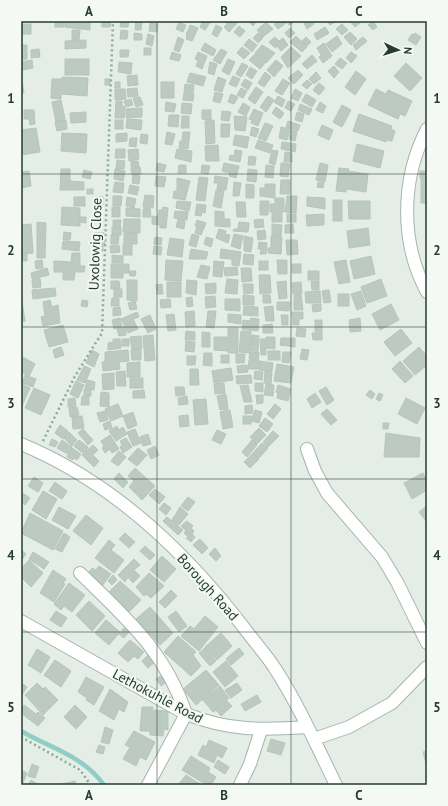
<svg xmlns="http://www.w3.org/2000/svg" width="448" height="806" viewBox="0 0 448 806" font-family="'PT Sans',sans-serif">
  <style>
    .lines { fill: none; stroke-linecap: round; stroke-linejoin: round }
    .stream { stroke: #8fcec5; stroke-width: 4.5 }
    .building { fill: #bccac1; stroke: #b6c6bb }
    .street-casing { stroke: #a7b5ab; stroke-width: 14 }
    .path { stroke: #86ae96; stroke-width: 2.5; stroke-dasharray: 2 3; stroke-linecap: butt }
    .street { stroke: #fff; stroke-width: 12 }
    .grid { fill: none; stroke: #243d2f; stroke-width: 1; stroke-opacity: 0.55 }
    .labels { text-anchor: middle; stroke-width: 4; stroke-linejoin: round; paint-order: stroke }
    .street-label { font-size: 14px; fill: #243d2f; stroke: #f4f9f5 }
    .neatline { fill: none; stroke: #243d2f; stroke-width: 1.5 }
    .grid-label { font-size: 13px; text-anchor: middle; font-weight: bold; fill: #243d2f }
  </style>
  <rect width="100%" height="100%" fill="#e4ede6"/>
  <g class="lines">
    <path class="stream" d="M21,731C52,749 82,755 104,785"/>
  </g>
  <g class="building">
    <rect x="55" y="21" width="9" height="6"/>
    <polygon points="65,21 90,22 90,30 65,27"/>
    <polygon points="102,21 111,21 110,27 102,27"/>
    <polygon points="121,21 129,21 128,27 120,27"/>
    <polygon points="136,21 142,22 141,30 135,30"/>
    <polygon points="203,21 211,21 205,30 200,27"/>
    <polygon points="239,21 229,32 224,27 227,24 225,21"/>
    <polygon points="248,21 257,21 253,26"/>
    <polygon points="277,21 284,21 286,23 278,29 274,24"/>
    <polygon points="286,21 293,21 294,22 289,25"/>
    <polygon points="307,21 312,21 314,24 307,29 304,23"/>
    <polygon points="327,21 337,21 330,25"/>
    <polygon points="350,21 360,21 361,22 355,27"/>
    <polygon points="373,21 377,27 373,30 368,25"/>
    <polygon points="179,22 186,25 183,32 176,29"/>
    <polygon points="266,22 273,29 263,37 257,30"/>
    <polygon points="150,23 158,24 157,32 149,31"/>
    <rect x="21" y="24" width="10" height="10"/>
    <polygon points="342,24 348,30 342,35 336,29"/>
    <polygon points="190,25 198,28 192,41 186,39 187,36 186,35"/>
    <polygon points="216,25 222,28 217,37 212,34"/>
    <polygon points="239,26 245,31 240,37 234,32"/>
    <polygon points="325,27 329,33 317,40 314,34"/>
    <polygon points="290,28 295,33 289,38 285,33"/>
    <polygon points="72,30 80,30 79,40 72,40"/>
    <polygon points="121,30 128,31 127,39 120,39"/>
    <polygon points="350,32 357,39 351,45 344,37"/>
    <polygon points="134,33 142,34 142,40 134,40"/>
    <polygon points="258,33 263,38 258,43 253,38"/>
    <polygon points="415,33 421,37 416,45 408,40 412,34 414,35"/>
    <polygon points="148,34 154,36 152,46 146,44"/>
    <polygon points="296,36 307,47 302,52 290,42"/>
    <polygon points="337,36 342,44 332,52 326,44"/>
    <polygon points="178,37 184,40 179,52 174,50"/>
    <polygon points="275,37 279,41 283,38 288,45 281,51 277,46 275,48 269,42"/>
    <polygon points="306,37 311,42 307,46 302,41"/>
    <polygon points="363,37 367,41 356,50 353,45"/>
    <polygon points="249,39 257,45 252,52 244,45"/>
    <polygon points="86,40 86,48 65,49 65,41"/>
    <polygon points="205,43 216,50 213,56 201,50"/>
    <polygon points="324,43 332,56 323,63 319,57 321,55 317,48"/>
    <polygon points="21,45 27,45 27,59 21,60"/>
    <polygon points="262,45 275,53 266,63 255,53"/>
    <polygon points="242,47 250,53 244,59 237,53"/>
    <polygon points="291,47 301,56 288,68 281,57"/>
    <rect x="144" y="48" width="7" height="7"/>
    <polygon points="39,49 40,57 31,58 31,50"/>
    <polygon points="221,49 227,52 220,64 213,60"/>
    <polygon points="120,50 129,50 128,57 120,57"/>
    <polygon points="172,52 181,55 179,61 170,59"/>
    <polygon points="198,52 207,56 202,69 196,66 198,60 195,59"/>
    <polygon points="351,52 357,56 351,63 346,58"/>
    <polygon points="255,54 265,63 260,69 249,60"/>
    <polygon points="312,55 317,61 307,69 302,64"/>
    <polygon points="340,58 347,63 342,69 335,64"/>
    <rect x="65" y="59" width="24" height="16"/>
    <polygon points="228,59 235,62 229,75 222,71"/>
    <polygon points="32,60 33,68 22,70 21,62"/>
    <polygon points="276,60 283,66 274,77 267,70"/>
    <polygon points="119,62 132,63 131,74 118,72"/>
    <polygon points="210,62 217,64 214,75 208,73"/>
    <polygon points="242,63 248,66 241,77 236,74"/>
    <polygon points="406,63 422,78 410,91 394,76"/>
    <polygon points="334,66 339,72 334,78 328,71"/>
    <polygon points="250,67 257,71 252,79 246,75"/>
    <polygon points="298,70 303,75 294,84 288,78"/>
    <polygon points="356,71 366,79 355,95 345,87"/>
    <polygon points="265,72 271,77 264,87 258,83"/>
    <polygon points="316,72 321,78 314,84 309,79"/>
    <polygon points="190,73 198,75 196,84 187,82"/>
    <polygon points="21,74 24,93 21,93"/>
    <polygon points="137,75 138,85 128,86 127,76"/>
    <polygon points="199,75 206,77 203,86 196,84"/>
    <polygon points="233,76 240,79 236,87 229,84"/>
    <polygon points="62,77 88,78 87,96 61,94 61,99 51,98 52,79 62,79"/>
    <polygon points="218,77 226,80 222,92 214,90"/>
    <rect x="105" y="79" width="5" height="6"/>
    <polygon points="245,79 252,83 248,90 241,85"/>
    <polygon points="283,79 290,83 282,95 275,91"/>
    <polygon points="307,80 312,84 307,89 302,85"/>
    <rect x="115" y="82" width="5" height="6"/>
    <rect x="161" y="82" width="13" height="16"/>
    <polygon points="319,83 325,88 319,95 313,90"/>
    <polygon points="185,84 194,85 193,93 184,92"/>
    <polygon points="256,87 263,92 255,104 248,99"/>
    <polygon points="137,88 138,96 128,97 127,89"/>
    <polygon points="241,88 247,91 243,98 237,95"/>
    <polygon points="115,89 125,89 126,99 115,100"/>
    <polygon points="295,89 302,93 298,101 291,98"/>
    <polygon points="376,89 386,94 388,90 412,101 405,116 400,114 398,119 368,105"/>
    <polygon points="215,92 223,94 220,103 213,101"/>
    <polygon points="184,93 194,94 193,101 183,100"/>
    <polygon points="231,94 238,97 234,104 228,102"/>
    <polygon points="306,94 316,100 312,107 302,101"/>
    <polygon points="268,96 274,100 266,112 260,107"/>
    <polygon points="278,96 285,100 282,107 274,102"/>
    <polygon points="140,97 143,105 136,107 133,98"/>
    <polygon points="131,99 133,105 126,107 124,101"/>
    <polygon points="61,100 65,119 56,122 52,102"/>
    <polygon points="116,101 122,101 122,106 125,107 124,118 115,118"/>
    <polygon points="288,101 295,104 291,111 285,108"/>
    <polygon points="166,102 176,104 174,112 165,111"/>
    <polygon points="320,102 326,106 323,113 316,110"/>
    <polygon points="182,103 192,104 191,114 181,113"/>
    <polygon points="243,103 250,107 246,116 238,112"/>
    <polygon points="300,104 312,109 309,115 298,110"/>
    <polygon points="342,105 351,110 342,127 333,122"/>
    <polygon points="276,107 284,113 280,119 272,113"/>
    <polygon points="142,108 142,117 126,118 126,109"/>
    <polygon points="254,109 263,113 258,126 251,123 252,120 249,119"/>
    <polygon points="24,110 34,110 35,124 30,125 29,119 24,119"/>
    <polygon points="202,110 211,110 211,120 202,119"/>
    <polygon points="222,111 231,112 229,121 221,120"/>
    <polygon points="86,112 86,122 71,123 70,113"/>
    <polygon points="297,112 304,114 302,122 295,120"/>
    <polygon points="359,114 392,126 391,129 395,131 392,141 387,140 386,142 353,131"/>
    <polygon points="169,115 179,115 178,127 168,126"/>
    <polygon points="182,116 189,116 189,128 181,128"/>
    <polygon points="234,116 247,117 245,131 235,130"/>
    <polygon points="127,119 142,120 141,130 126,128"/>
    <polygon points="66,120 67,129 57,131 55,122"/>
    <rect x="115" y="120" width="8" height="9"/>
    <polygon points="214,120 215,143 206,144 205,121"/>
    <polygon points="288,121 300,125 298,131 286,127"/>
    <polygon points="265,123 273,126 266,141 258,138"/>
    <polygon points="221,124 230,124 229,137 221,137"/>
    <polygon points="322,125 333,130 329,140 318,135"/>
    <polygon points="252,127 259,129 256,137 250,135"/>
    <polygon points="281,127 290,129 287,140 279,138"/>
    <polygon points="36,128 40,152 21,155 21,130"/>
    <polygon points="291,130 297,132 295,141 289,139"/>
    <polygon points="167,132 175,134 172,145 165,144"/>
    <polygon points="183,132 190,132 188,149 179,148 180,141 182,141"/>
    <polygon points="62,133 87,134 86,153 61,151"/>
    <polygon points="127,133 127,141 116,142 116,134"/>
    <polygon points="141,134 148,135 147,144 140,143"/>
    <polygon points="235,135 249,137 247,148 233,145"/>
    <polygon points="130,138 137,138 136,147 129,146"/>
    <polygon points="258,140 273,145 270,153 255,148"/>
    <polygon points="282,142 296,144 295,152 281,149"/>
    <polygon points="357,144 384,151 380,168 353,161"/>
    <polygon points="218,145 219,161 206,161 205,146"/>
    <polygon points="116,149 125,149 125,158 115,158"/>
    <polygon points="138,149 139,159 129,161 128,150"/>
    <polygon points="177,149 192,151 191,162 175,158"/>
    <polygon points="235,150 242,151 240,162 229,160 230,155 234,156"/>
    <polygon points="272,150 278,151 275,165 269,163"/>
    <polygon points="285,152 292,153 292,162 284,162"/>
    <polygon points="249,156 256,157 255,165 248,165"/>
    <polygon points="117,160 125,161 124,169 116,169"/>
    <polygon points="131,161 138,161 139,167 131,167"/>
    <polygon points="157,163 166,165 164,172 156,171"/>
    <polygon points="224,163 239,166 236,178 229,176 230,173 222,171"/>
    <polygon points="281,163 290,164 288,177 280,176"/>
    <polygon points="320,163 328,165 325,182 316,180"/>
    <polygon points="179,165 186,165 186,173 178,173"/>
    <polygon points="202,165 210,166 208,174 201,173"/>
    <polygon points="266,165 274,166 273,178 265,177"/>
    <polygon points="140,167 141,174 132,175 131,168"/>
    <polygon points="339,168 349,169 348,171 368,174 366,192 346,189 346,192 336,191"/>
    <polygon points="61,169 70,169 70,181 84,182 84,190 60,190"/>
    <polygon points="115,169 125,171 123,181 114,179"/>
    <polygon points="248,169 257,170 256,182 247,181"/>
    <polygon points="84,170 92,172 90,179 82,177"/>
    <polygon points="29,171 31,186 21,188 21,172"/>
    <rect x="420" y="171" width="7" height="7"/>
    <polygon points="133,175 140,176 139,184 132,183"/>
    <polygon points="156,176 166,177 164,187 155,186"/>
    <polygon points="215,176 228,178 226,190 217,189 218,183 214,183"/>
    <polygon points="199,177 208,178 205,201 196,200"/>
    <polygon points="177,178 190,181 185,200 173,198 174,191 177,191"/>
    <rect x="421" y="179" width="6" height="24"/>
    <polygon points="281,180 290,180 290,194 280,194"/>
    <polygon points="115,182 124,183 123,193 113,192"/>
    <polygon points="234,182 241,183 239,196 233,196"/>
    <polygon points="318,182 324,183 323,188 317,187"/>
    <polygon points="246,184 254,185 254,198 246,198"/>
    <polygon points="265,184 275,184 275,198 260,196 260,188 265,188"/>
    <polygon points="130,185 139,187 137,195 128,193"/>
    <rect x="87" y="189" width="6" height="5"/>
    <polygon points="216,190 224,191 221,208 213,206"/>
    <polygon points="145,195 154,196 153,208 143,207"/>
    <polygon points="113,196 122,196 121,206 113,206"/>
    <polygon points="287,196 297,196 296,213 285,212"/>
    <rect x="74" y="197" width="11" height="9"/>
    <polygon points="95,197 103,197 103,205 94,204"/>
    <polygon points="127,197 136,199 134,208 126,206"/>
    <polygon points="307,197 325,198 325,209 307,206"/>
    <polygon points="275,198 284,198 284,212 270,212 270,204 275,204"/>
    <rect x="333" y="200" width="9" height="21"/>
    <polygon points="177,201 191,202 189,211 176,208"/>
    <polygon points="260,201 269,201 268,215 260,215"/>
    <polygon points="348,201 370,201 370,219 349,219"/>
    <polygon points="236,202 245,202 246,217 237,217"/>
    <polygon points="197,204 206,205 205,213 202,212 201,216 195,215"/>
    <polygon points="62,207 80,208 80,226 61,225"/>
    <rect x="112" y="207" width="8" height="10"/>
    <polygon points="163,207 168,208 166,228 160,228 160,225 152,224 152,216 158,217 159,210 162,210"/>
    <polygon points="126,208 140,209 140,217 126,216"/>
    <polygon points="150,208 151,217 143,217 143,209"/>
    <polygon points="175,211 188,212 187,220 174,218"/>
    <polygon points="215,211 224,212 224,219 230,219 230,227 215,226"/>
    <rect x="272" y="213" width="10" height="9"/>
    <rect x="287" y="214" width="9" height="8"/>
    <polygon points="324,214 324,225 307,226 306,215"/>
    <polygon points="80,217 86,217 86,223 80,222"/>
    <polygon points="124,219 140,219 140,233 123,232"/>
    <polygon points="178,219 185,221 184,229 176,227"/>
    <polygon points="263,219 264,227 255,228 254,220"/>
    <polygon points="113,220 121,220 120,227 113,226"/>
    <polygon points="197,220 206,223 201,235 195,233 197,227 195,226"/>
    <polygon points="37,222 46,223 45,258 37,258"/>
    <polygon points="239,222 249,223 248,232 233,231 234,229 238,229"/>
    <polygon points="31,224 33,253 21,254 21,225"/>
    <polygon points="272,224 282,225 281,236 272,235"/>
    <polygon points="293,224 294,233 285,233 285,225"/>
    <rect x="112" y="227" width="9" height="8"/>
    <polygon points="368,228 370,245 349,248 347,231"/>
    <polygon points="219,229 226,231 225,234 230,235 228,243 216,238"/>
    <polygon points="265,230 266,239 258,240 257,231"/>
    <polygon points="64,232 71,233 70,240 63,240"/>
    <polygon points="94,233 104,233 105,244 94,244"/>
    <rect x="124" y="233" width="13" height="11"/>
    <polygon points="192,234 199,236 196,247 189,245"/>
    <polygon points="234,234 243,236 240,249 231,246"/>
    <polygon points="111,235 119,236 118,244 111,244"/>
    <polygon points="244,236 253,238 251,252 244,251"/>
    <polygon points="271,236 282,237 281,254 268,253 268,248 271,248"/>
    <polygon points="155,237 162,238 161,245 154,244"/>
    <polygon points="206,237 213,239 211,247 204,244"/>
    <polygon points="170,238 184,240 182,257 167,255"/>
    <polygon points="286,240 297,240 298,254 287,255"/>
    <polygon points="63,241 80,242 79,251 62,249"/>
    <polygon points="259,242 267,243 266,254 260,254 261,249 258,249"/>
    <polygon points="103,243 103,251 95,251 95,244"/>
    <polygon points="119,245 120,252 111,253 110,246"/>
    <rect x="123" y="245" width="9" height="10"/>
    <polygon points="154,246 162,247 161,255 153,254"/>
    <polygon points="191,249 208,252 206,259 189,259"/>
    <polygon points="221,249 241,252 239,266 232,265 232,259 220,258"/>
    <polygon points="72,253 80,253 80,266 85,266 84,272 75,272 74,280 63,280 63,272 54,272 54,261 71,262"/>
    <polygon points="27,254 27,261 21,261 21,255"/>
    <polygon points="244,254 254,255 253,265 243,264"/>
    <polygon points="112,255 123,256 123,263 112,263"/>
    <polygon points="371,256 375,274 354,279 350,261"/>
    <polygon points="42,260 43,268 36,269 35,261"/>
    <polygon points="166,260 183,261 181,281 165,280"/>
    <polygon points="277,260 287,260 287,274 278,274"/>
    <polygon points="346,260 350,282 339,284 334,262"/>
    <polygon points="214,261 224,262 222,277 213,276"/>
    <rect x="259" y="261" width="9" height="9"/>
    <polygon points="111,264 129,264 129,273 123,273 123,278 111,278"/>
    <rect x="292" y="264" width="9" height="9"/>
    <polygon points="201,265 210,267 207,279 197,277"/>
    <polygon points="237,267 238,275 225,276 224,268"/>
    <polygon points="47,268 49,275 32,279 31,273"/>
    <polygon points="241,268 251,268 252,281 242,282"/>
    <polygon points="129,271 136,271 135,276 130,276"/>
    <rect x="308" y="271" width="11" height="9"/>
    <polygon points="259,275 270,275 271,293 260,294"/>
    <polygon points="40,278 41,287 33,288 32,280"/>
    <polygon points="227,279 238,280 237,294 225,293"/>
    <polygon points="381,279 387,296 367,303 361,287"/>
    <polygon points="127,280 137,280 137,301 127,300"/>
    <polygon points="187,280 197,281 196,295 186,293"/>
    <polygon points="111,281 119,281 120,289 111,289"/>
    <polygon points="286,281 287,298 279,299 277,282"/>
    <polygon points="311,281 319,281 319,290 312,290"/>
    <rect x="167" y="282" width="14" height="15"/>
    <polygon points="301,282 302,293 293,294 292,283"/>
    <polygon points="216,283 216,293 206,294 205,284"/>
    <polygon points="162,284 163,294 157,294 156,285"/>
    <polygon points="243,284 253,284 253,293 244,294"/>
    <polygon points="55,288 56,296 33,299 32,290"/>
    <rect x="114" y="289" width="8" height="8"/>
    <polygon points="329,290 331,302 324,303 322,291"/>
    <polygon points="320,291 321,303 306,303 305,292"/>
    <polygon points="361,291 366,306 357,310 351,294"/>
    <polygon points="301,294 303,310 294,310 294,295"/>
    <rect x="338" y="294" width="11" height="12"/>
    <polygon points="21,295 25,321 21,322"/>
    <polygon points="243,295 254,296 254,305 243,305"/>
    <polygon points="263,295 270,295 271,303 263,303"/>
    <polygon points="215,296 216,307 206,308 205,297"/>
    <polygon points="192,297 193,306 187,307 186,298"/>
    <polygon points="112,298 119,298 119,306 111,306"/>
    <polygon points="170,299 171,307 161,308 160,300"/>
    <polygon points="225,299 240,299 240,311 225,310"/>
    <polygon points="50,300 52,307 58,305 60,323 43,326 41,317 45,316 43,302"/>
    <polygon points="82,300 88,301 87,307 81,306"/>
    <polygon points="135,301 137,309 130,310 128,303"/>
    <polygon points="277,302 290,302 289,311 277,310"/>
    <polygon points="321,304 321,311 313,312 312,305"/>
    <polygon points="391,304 399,320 380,330 372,314"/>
    <polygon points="244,306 258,307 258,316 243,315"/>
    <polygon points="273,306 274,321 266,321 264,307"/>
    <polygon points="120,307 121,315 113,316 113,308"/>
    <polygon points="194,311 195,326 186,327 185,312"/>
    <polygon points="208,311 216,311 214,328 206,327"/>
    <polygon points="137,312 139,317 133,319 138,329 128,333 121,319"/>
    <polygon points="292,312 303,312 303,319 299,319 299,325 293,325"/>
    <polygon points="174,314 176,330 168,331 166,315"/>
    <polygon points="228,314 241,315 241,324 228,322"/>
    <polygon points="150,315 156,329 148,333 141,319"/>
    <polygon points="281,315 288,315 288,325 282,325"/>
    <polygon points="120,318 122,327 114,329 112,320"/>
    <polygon points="251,318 259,319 258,331 242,329 243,320 250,321"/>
    <polygon points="360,318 361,331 350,332 349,320"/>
    <rect x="315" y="320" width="7" height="12"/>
    <polygon points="272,324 273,333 263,333 263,325"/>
    <polygon points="63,325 68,342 49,347 44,330"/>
    <polygon points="125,327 126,335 119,336 117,329"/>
    <polygon points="228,328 238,328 238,353 228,353 228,351 214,350 214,337 228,337"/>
    <polygon points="297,328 306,329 305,337 296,336"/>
    <polygon points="401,329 412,343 395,356 384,342"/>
    <polygon points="186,331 195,332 195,340 185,340"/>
    <polygon points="241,331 251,331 250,353 239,352"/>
    <polygon points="202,332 210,333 210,347 202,347"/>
    <polygon points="312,333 322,333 322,340 313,340"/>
    <polygon points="153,335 155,360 145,361 143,336"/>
    <polygon points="252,335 259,336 258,351 251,351"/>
    <polygon points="141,336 142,348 132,349 130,337"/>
    <polygon points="266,337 275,337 275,349 266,348 266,355 261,355 260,339 266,339"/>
    <polygon points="281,338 295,338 295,347 280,345"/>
    <polygon points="113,339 120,339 121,348 108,350 108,343 113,342"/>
    <rect x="122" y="339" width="7" height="7"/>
    <polygon points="186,341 195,342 194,352 185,351"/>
    <polygon points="61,347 64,355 55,358 53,350"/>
    <polygon points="419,347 427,356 427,365 415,375 403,361"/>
    <polygon points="141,349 141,360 132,360 131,350"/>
    <polygon points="302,349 309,350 307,360 300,359"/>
    <polygon points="92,350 99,354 94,367 86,363"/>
    <polygon points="128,350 129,361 119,362 120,369 103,371 102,362 105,362 105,352"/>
    <rect x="268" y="351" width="12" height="9"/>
    <polygon points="250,352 259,352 258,360 249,359"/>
    <polygon points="283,352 291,352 289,363 282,362"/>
    <polygon points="204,353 212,353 212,366 203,365"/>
    <polygon points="236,354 245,354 244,363 236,363"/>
    <rect x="221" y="355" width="8" height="8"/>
    <polygon points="21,356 35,364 29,376 21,372"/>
    <polygon points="187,356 196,356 195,365 187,365"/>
    <polygon points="249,360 259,360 259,369 248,369"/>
    <polygon points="260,361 273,363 272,371 259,370"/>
    <polygon points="400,361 413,376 405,383 392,369"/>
    <polygon points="140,362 140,377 127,377 127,363"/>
    <polygon points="277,364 294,367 291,383 274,381"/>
    <polygon points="247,365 248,372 238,373 237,366"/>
    <polygon points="84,366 91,369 85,383 77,380"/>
    <polygon points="231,368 233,380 214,383 212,371"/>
    <polygon points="190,369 198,369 199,385 190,385"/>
    <polygon points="125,371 126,386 117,386 116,372"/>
    <polygon points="255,371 263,372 262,380 254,379"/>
    <polygon points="265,371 272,372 271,384 264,383"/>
    <polygon points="114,373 114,389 103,390 102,374"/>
    <polygon points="25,375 36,379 33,387 22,383"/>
    <polygon points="251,375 252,383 237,384 236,376"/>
    <rect x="130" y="378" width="13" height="10"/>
    <polygon points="87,380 95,382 94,390 85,388"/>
    <polygon points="76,381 84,385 78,398 70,394"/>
    <polygon points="224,383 225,393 215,394 214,384"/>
    <polygon points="255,383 263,383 263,392 255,391"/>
    <polygon points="21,384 30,388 21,408"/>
    <polygon points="266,384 274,385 273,396 264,395"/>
    <polygon points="248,385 252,402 244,402 240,386"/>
    <polygon points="278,385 291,389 288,401 277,398 278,393 276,392"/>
    <polygon points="175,387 184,387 185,395 176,396"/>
    <polygon points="326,387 334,400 327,405 319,391"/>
    <polygon points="34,388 50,395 41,415 25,408"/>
    <polygon points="84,389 91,389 91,396 84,395"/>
    <polygon points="144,390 145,398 133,398 133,391"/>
    <polygon points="370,390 375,394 372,399 366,395"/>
    <polygon points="101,392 109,393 109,407 100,406"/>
    <polygon points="315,393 321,402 312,408 307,399"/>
    <polygon points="379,393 383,395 380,401 376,399"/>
    <polygon points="226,394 228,409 220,410 217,396"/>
    <polygon points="256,395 263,395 263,403 257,404"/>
    <polygon points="82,396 89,396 89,405 81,405"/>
    <polygon points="187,396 188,404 179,405 178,398"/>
    <polygon points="75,398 76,406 68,407 68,399"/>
    <polygon points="406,398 425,408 417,424 398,414"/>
    <polygon points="206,399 208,424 195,425 193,400"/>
    <polygon points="118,404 123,416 111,421 105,409"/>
    <polygon points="275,404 281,409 273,419 267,414"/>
    <polygon points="252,405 253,413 245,414 245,406"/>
    <polygon points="77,407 79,415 70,417 69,408"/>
    <polygon points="327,409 337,420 331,425 321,414"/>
    <polygon points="230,410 233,427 223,429 220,412"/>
    <polygon points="255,410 262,412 259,423 251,421"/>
    <polygon points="106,411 108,420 100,422 97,413"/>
    <polygon points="133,412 137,425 128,429 123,416"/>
    <polygon points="188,415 189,426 180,427 179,416"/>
    <polygon points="82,416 84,428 73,429 72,417"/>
    <rect x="243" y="416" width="8" height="8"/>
    <polygon points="265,418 273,424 267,432 259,426"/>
    <polygon points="110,421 112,428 105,430 103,424"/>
    <polygon points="383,423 389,423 388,429 383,429"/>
    <polygon points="60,425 68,431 63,439 55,433"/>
    <polygon points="117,426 119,430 123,427 127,434 116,441 109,431"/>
    <polygon points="259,428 266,435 257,444 250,437"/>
    <polygon points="83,429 93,440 88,445 78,433"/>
    <polygon points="135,429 141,443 133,446 127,432"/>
    <polygon points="217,430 226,434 221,444 212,440"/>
    <polygon points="273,431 279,436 268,447 263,442"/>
    <polygon points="69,432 77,440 72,446 64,438"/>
    <polygon points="386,433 420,438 419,457 384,457"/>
    <polygon points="148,434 151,444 143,446 140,437"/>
    <polygon points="110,435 119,449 112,453 110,449 105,453 102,448 104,446 101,441"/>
    <polygon points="126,438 132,447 123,453 120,447 122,445 120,441"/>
    <polygon points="52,439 58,442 55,447 49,445"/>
    <polygon points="62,440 72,447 68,454 57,448"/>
    <polygon points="79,440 88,447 84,454 74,446"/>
    <polygon points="252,440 257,445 247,457 242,452"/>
    <polygon points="262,443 268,448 259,458 253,453"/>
    <polygon points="93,445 98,450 93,455 99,461 94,467 82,455"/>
    <polygon points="155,446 159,455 151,459 147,450"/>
    <polygon points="72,448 81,454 77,460 74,458 73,460 67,457"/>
    <polygon points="138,448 147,455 137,466 128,459"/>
    <polygon points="119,451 126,457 118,466 111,461"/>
    <polygon points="253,453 259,459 250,468 244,462"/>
    <polygon points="135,468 155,486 142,500 129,487 134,481 128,476"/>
    <polygon points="119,473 128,482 123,488 114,479"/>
    <polygon points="423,473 427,481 427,490 412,499 404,483"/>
    <polygon points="34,477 43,483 38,492 28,486"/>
    <polygon points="55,482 67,491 62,499 49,491"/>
    <polygon points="155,489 165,497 159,504 149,495"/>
    <polygon points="43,491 57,499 46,519 32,510"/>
    <polygon points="21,492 30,498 25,505 21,502"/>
    <polygon points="188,497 195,502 188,511 181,506"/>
    <polygon points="164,503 171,508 166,515 159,509"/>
    <polygon points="427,506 427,522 419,512"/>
    <polygon points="59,507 76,516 68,529 52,520"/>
    <polygon points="180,507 188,514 179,525 172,520"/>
    <polygon points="30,513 63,531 53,550 21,533"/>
    <polygon points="86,515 103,528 91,545 73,531"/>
    <polygon points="167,517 183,530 178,535 163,521"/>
    <polygon points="187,521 193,526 191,528 194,531 192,534 195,537 191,542 186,538 188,537 184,533 186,531 181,526"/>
    <polygon points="64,533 70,537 62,552 55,549"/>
    <polygon points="125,533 135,542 129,548 119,539"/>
    <polygon points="200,539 208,548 202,554 193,545"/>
    <polygon points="109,540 115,545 111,550 124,560 114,573 95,558"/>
    <polygon points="145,546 155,555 150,560 140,551"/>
    <polygon points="215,548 221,556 216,561 209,554"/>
    <polygon points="21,550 26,554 21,561"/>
    <polygon points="33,552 49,562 44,569 29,559"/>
    <polygon points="162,556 176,569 164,582 150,570"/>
    <polygon points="134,559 140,565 134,570 140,576 133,583 128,577 125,582 118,575"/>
    <polygon points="29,560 43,573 31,587 21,577 21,569"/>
    <polygon points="99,566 111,574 99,590 84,579 92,568 96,570"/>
    <polygon points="53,570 66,579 63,583 65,584 54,602 40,593"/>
    <polygon points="149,573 164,586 151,598 146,594 144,596 136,587"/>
    <polygon points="113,575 117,580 112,585 108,581"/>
    <polygon points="120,581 141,600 128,613 108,593"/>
    <polygon points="69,583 85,595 72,612 64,606 61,610 54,604"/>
    <polygon points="171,590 177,596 165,608 159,602"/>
    <polygon points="89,601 105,616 92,631 76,615"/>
    <polygon points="150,607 173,633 160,645 136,619"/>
    <polygon points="56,611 67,618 61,627 50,620"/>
    <polygon points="176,611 187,626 179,632 168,617"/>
    <polygon points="205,616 218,627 199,651 181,636 190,626 194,629"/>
    <polygon points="106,620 120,632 109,645 95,633"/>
    <polygon points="124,628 129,632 124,638 119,634"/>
    <polygon points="221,633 232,646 217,660 205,647"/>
    <polygon points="178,636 196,652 193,655 201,666 191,676 164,652"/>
    <polygon points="130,640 144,652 138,659 134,656 128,662 118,653"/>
    <polygon points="205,648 216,661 210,666 199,653"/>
    <polygon points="239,648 244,654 231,665 226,659"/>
    <polygon points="37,649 50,657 41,673 28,665"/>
    <polygon points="148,655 154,663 148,668 142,661"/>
    <polygon points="55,660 71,671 61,687 44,675"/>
    <polygon points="226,661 238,676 225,687 213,672"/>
    <polygon points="206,670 219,685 196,705 183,689"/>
    <polygon points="164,674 169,680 161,686 156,679"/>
    <polygon points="86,677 104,687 94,705 86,700 87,698 78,692"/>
    <polygon points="21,683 27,687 22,695 21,694"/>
    <polygon points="37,683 43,689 45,687 58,700 43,715 25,695"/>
    <polygon points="237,683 242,690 231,698 225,690"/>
    <polygon points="220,686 229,698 226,700 232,706 221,716 216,710 213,712 203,700"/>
    <polygon points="110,689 128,702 124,712 119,709 114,720 99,711"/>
    <polygon points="257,695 261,702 245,711 241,704"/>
    <polygon points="24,705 36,714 38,712 45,718 38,726 21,713"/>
    <polygon points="75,705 87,717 76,729 64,717"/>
    <polygon points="142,707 153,707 152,710 168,711 168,730 164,729 163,736 150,735 150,731 140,731"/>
    <polygon points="105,727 113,730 109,744 101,742"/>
    <polygon points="134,731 155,742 146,760 140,757 136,766 123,759 130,747 125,745"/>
    <polygon points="271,739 285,743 281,755 267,751"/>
    <polygon points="209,740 227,748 222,758 217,755 214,763 198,755 203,745 206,747"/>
    <polygon points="99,745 105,747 103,754 96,752"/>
    <polygon points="427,751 427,767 423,752"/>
    <polygon points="191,756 210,768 208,772 216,777 211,785 207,785 182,770"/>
    <polygon points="218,760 229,767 225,774 214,767"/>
    <polygon points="32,764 39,767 35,778 28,776"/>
    <polygon points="21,770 27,773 22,785 21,785"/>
    <polygon points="186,775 200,784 199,785 178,785"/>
    <polygon points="31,780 39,785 28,785"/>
    <polygon points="75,781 76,785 57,785"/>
  </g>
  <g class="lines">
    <g class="street-casing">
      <g id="street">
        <path d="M427,129C401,179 400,243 427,292"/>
        <path d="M21,444C113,482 189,555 248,633C257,645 268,657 276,670C299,706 317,746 336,785"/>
        <polyline points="307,449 315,471 327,493 382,557 397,582 427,643"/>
        <path d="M80,573C126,618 165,651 186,714L148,785"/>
        <path d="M21,621L186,714C230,731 261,730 307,727"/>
        <polyline points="314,739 349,727 392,703 427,667"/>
        <polyline points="240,785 250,764 261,730"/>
      </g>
    </g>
    <g class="path">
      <polyline points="43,441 75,376 102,333 113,21"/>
      <polyline points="21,737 80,770 90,784"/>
    </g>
    <use href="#street" class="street"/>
  </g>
  <path class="grid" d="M157,21V785M291,21V785M21,174H427M21,327H427M21,479H427M21,632H427"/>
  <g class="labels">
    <g class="street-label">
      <text transform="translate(95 244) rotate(-88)" y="5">Uxolowig Close</text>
      <text transform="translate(208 587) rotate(48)" y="5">Borough Road</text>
      <text transform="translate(158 696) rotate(28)" y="5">Lethokuhle Road</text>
    </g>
  </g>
  <rect width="448" height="806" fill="none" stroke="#f4f9f5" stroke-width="44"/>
  <g transform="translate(398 50) rotate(94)" stroke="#f4f9f5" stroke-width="3" paint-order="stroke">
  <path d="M0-3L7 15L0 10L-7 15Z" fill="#243d2f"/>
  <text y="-6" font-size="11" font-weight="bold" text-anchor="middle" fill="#243d2f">N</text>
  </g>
  <rect x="22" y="22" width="404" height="762" class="neatline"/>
  <g class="grid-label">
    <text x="89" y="16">A</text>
    <text x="224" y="16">B</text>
    <text x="359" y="16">C</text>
    <text x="11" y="103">1</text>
    <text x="437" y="103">1</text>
    <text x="11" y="255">2</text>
    <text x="437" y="255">2</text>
    <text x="11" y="408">3</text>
    <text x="437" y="408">3</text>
    <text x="11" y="560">4</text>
    <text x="437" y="560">4</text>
    <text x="11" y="712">5</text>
    <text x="437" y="712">5</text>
    <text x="89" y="800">A</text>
    <text x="224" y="800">B</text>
    <text x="359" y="800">C</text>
  </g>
</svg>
